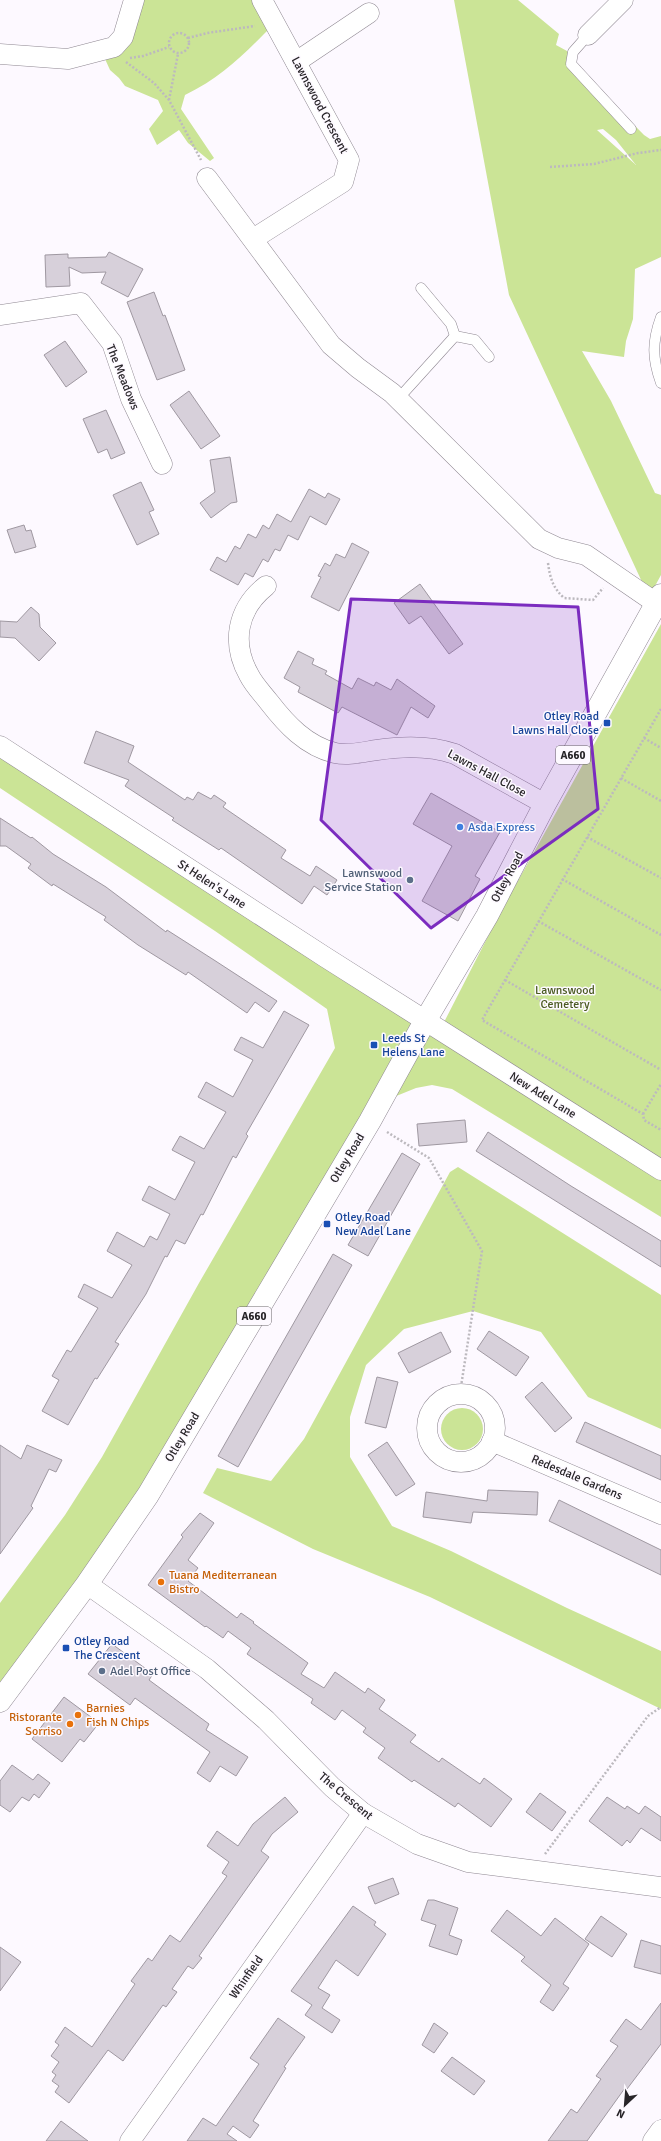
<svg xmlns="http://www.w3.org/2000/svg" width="661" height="2141" viewBox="0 0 661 2141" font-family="Signika,sans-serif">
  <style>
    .green { fill: #cbe496; fill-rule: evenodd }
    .building { fill: #d7d0da; stroke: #9f98a1 }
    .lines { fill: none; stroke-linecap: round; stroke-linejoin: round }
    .lane-casing { stroke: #8f8892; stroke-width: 11 }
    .street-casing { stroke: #8f8892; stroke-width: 21 }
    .highway-casing { stroke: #8f8892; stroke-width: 23 }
    .path { stroke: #bcb9be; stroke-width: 2.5; stroke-dasharray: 2 2; stroke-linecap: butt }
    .lane { stroke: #fff; stroke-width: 10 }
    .street { stroke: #fff; stroke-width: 20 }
    .highway { stroke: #fff; stroke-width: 22 }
    .marked { fill: #7b2cbf; fill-opacity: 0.2; stroke: #7b2cbf; stroke-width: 3; stroke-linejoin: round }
    .transit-dot { fill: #1a4fb4; stroke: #fdf9ff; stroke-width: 1.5 }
    .shop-dot { fill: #3f7fe0; stroke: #fdf9ff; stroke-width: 1.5 }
    .service-dot { fill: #5c6f8a; stroke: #fdf9ff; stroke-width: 1.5 }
    .food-dot { fill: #e8710a; stroke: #fdf9ff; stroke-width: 1.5 }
    .labels { text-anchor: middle; stroke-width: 3; stroke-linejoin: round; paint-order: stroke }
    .shield { fill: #fdf9ff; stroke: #686569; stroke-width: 1 }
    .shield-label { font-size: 11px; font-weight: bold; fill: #282529 }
    .street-label { font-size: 12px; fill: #282529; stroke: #fdf9ff }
    .transit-label { font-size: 12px; fill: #164399; stroke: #fdf9ff; text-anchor: start }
    .shop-label { font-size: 12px; fill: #366cbe; stroke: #fdf9ff; text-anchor: start }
    .service-label { font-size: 12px; fill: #4e5e75; stroke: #fdf9ff; text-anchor: end }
    .park-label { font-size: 12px; fill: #4b5b22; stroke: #fdf9ff }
    .food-label { font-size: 12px; fill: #c56008; stroke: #fdf9ff; text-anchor: start }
  </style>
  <rect width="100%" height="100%" fill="#fdf9ff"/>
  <g class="green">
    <path d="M134,0H262L275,23C245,53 224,76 185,95L181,109L214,158L210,161L188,143L179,130L157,145L149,129L163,111L158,100L125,86L119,78L110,70L101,50L114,47Z"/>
    <path d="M454,0H518L559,34L556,45L567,51L580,70L644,135L650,139L661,136V257L635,269L633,319L626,341L624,357L582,351L611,401L655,493L661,495V575L649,597L509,295ZM603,129L616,140L636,165L597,130Z"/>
    <polygon points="661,624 661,1217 452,1089 432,1085 416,1088 379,1103 148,1495 0,1701 0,1603 65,1515 102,1457 199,1283 335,1048 327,1009 215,931 0,788 0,746 440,1030 499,915"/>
    <polygon points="458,1167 661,1295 661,1429 588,1397 541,1332 473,1311 404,1329 366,1365 350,1417 350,1457 392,1526 451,1551 567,1608 661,1651 661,1709 430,1597 313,1549 203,1493 217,1468 271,1481 304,1439 450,1172"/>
    <circle cx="462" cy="1429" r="21"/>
  </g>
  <g class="building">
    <polygon points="109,252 143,269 128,297 101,283 106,272 82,273 69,267 70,286 46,287 45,255 68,254 68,258 106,257"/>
    <polygon points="154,292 163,316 165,315 185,370 157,380 127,302"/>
    <polygon points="65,341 87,372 66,387 44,355"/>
    <polygon points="189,391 220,436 201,449 170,405"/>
    <polygon points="106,410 125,453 111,459 107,449 98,453 83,419"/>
    <polygon points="230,457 237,502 231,503 211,518 200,503 215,492 210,460"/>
    <polygon points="141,482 154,510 149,512 159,534 137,545 113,495"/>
    <polygon points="309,489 325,498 328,493 340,499 326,525 310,516 298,540 288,535 280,551 275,549 268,562 263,559 253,577 245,573 238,585 210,570 217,557 226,562 235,546 240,549 248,534 256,538 263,525 269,529 277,514 291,522"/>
    <polygon points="24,525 26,531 31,530 36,547 15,553 7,530"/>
    <polygon points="352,543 369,552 339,611 311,597 321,577 318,576 325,563 330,566 336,554 345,558"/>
    <polygon points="420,584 463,644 449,654 421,616 409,624 394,603"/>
    <polygon points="31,607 39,614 40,627 56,643 39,661 15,638 0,637 0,621 17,622"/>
    <polygon points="298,651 314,659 312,664 327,671 325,674 352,689 358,678 374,686 376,682 391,690 397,679 435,706 428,718 411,707 397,735 342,707 338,713 298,692 300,687 284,678"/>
    <polygon points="96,731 134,746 128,762 185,800 187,797 193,800 198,792 211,799 214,795 226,803 223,807 286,850 281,858 310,876 316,866 337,880 327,895 314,886 302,904 221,848 219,850 172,820 174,818 125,786 129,780 84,763"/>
    <polygon points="431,793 500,832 475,876 480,879 458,921 422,901 452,846 413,824"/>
    <polygon points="0,818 31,838 32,837 53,854 106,887 166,932 167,930 214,960 277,1001 269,1012 255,1002 247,1013 188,972 186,975 138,945 104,920 106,917 53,884 52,886 28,868 31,864 6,846 0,846"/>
    <polygon points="284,1011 309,1025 246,1134 248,1136 236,1158 233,1156 203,1215 201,1214 185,1244 176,1240 167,1257 165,1256 146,1294 115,1342 119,1344 97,1379 95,1378 68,1425 42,1411 59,1380 52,1376 67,1350 71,1352 98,1308 78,1297 84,1284 112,1298 132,1265 107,1251 117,1232 144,1247 150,1236 157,1240 170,1214 142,1200 149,1186 175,1200 195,1162 172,1150 180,1136 204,1149 226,1112 198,1097 206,1082 233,1097 253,1060 234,1050 241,1037 263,1048"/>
    <polygon points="465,1120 467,1142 419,1146 417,1124"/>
    <polygon points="488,1132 571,1186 661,1241 661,1267 476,1151"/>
    <polygon points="402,1153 420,1164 368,1256 348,1245"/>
    <polygon points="333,1254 352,1265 238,1467 218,1456"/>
    <polygon points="489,1331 529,1357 516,1376 477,1349"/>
    <polygon points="441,1332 451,1352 409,1373 398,1353"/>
    <polygon points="377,1377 398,1382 386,1428 365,1423"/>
    <polygon points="542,1382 572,1418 555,1432 525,1397"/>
    <polygon points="585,1422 661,1456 661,1480 576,1442"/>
    <polygon points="387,1442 415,1484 396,1496 368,1455"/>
    <polygon points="0,1445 21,1459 27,1445 62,1460 56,1472 49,1469 31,1506 33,1508 0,1554"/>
    <polygon points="488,1490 538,1492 537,1515 473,1512 471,1523 423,1517 426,1492 487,1501"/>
    <polygon points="559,1500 661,1550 661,1575 549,1521"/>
    <polygon points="200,1513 214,1523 188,1560 198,1568 188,1581 237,1618 241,1613 254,1622 253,1623 308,1663 301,1674 324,1688 335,1672 365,1693 368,1688 385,1700 379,1709 416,1735 410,1742 439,1762 442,1758 480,1784 484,1778 512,1799 491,1827 458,1803 455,1807 414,1780 412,1782 378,1758 385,1748 363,1732 366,1728 342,1710 335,1720 311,1703 313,1699 247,1654 251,1648 228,1631 223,1638 206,1626 205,1627 148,1585 183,1537 181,1535"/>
    <polygon points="112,1644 153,1674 149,1680 209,1724 206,1730 248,1757 236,1776 220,1766 210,1782 197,1773 210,1752 135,1698 130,1705 88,1674"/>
    <polygon points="64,1697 99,1723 84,1742 80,1739 62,1762 32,1739"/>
    <polygon points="12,1765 33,1780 38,1774 50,1783 39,1798 34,1794 29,1801 22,1797 10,1812 0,1805 0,1781"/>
    <polygon points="540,1793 566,1812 552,1831 526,1812"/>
    <polygon points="285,1797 298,1812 272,1834 261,1851 269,1857 199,1956 202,1958 193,1969 188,1966 172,1989 177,1992 166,2007 163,2005 123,2061 108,2050 69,2103 55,2092 59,2086 52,2081 56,2075 52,2072 59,2062 51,2056 59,2045 55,2042 65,2027 92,2047 135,1984 131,1981 148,1958 152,1961 170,1935 180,1942 227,1876 222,1873 229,1862 207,1846 217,1831 238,1846 253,1824"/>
    <polygon points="607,1797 625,1809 627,1806 639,1814 645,1806 661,1817 661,1841 641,1828 630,1843 627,1840 622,1846 589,1821"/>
    <polygon points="393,1878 399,1894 375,1904 368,1887"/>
    <polygon points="428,1900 434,1900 458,1908 449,1935 462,1940 457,1955 429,1946 436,1925 421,1920"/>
    <polygon points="353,1906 376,1922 374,1925 386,1934 358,1976 336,1960 318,1988 330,1995 322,2008 340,2020 332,2033 305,2015 312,2005 291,1991"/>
    <polygon points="507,1910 541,1936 555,1918 589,1944 563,1984 569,1988 553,2011 540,2002 551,1985 521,1961 525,1957 491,1931"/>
    <polygon points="601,1916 627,1934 612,1957 585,1939"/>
    <polygon points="641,1940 661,1946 661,1974 634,1967"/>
    <polygon points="0,1947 21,1962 0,1991"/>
    <polygon points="661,2003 661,2044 627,2089 625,2088 587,2141 548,2141 571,2109 577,2113 601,2079 596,2076 618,2046 610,2041 626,2019 641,2030"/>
    <polygon points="278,2018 305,2037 284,2067 286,2068 253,2121 259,2125 250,2138 233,2126 227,2134 237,2141 187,2141 203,2118 216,2126 259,2064 250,2058"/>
    <polygon points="434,2023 448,2033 434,2053 422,2045"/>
    <polygon points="452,2057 485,2081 474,2095 441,2071"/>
    <polygon points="61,2121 88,2141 46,2141"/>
  </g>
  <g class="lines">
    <g class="lane-casing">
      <g id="lane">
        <polyline points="588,35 573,52 571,64 631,129"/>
        <polyline points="421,288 451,324 455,336"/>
        <path d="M661,317C652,342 652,358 661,383"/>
        <polyline points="398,399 455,336 475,340 489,357"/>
      </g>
    </g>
    <g class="street-casing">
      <g id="street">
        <polyline points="588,35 623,0"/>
        <polyline points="0,54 68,59 114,47 123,37 134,0"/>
        <polyline points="296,62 369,13"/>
        <polyline points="207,178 331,345 358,368 392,393 539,539 558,548 586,555 656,603"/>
        <polyline points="253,239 343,182 349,160 262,0"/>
        <polyline points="0,315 81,303 112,343 131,399 162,464"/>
        <path d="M266,586C237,609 231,643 249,675C254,685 262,693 269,702C286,724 306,746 335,753C348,756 363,752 377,750C403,746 429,745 455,754L545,804"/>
        <polyline points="0,746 325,957 661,1170"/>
        <circle cx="461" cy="1428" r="34"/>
        <polyline points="492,1441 661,1514"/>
        <polyline points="87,1584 207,1669 266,1720 332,1787 363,1813 417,1844 468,1862 661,1887"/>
        <polyline points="130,2141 363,1813"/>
        <polyline points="653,2141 661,2130"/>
      </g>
    </g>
    <g class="highway-casing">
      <polyline id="highway" points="0,1701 87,1584 148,1495 370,1121 425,1021 487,916 545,804 661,595"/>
    </g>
    <g class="path">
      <circle cx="179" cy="43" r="10"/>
      <polyline points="188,38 207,33 255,26"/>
      <polyline points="130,58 143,56 169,47"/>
      <polyline points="126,62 154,83 169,100 201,160"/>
      <polyline points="169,100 178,54"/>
      <polyline points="550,167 594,164 638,153 661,150"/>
      <path d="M548,563C550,578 553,588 564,598L593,600L603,588"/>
      <polyline points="661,709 482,1020 643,1114 644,1120 661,1130"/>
      <polyline points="644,738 661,748"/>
      <polyline points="621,778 661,801"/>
      <polyline points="587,837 661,878"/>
      <polyline points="562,879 661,935"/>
      <polyline points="538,921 661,990"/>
      <polyline points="505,980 661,1070"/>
      <polyline points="643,1114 661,1084"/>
      <polyline points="387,1132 429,1158 482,1251 460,1393"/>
      <polyline points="545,1854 648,1716 661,1707"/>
    </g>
    <use href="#lane" class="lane"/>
    <use href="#street" class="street"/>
    <use href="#highway" class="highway"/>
  </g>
  <path class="marked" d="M351,599L578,607L598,809L431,928L321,820Z"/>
  <g class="transit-dot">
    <rect x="603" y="719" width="8" height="8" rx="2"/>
    <rect x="370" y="1041" width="8" height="8" rx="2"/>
    <rect x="323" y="1220" width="8" height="8" rx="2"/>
    <rect x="62" y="1644" width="8" height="8" rx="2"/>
  </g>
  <circle class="shop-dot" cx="460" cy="827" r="4"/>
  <g class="service-dot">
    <circle cx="410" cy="880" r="4"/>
    <circle cx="102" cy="1671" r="4"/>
  </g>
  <g class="food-dot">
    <circle cx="161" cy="1582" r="4"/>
    <circle cx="78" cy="1715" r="4"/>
    <circle cx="70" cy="1724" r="4"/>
  </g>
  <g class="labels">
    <g class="shield">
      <rect x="556" y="746" width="34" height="18" rx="3"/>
      <rect x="237" y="1307" width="34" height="18" rx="3"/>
    </g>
    <g class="shield-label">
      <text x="573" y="759">A660</text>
      <text x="254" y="1320">A660</text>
    </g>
    <g class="street-label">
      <text transform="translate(320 105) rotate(62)" y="4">Lawnswood Crescent</text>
      <text transform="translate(123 377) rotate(68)" y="4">The Meadows</text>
      <text transform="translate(487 773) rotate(28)" y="4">Lawns Hall Close</text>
      <text transform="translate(507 877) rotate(-62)" y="4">Otley Road</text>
      <text transform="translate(212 884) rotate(33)" y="4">St Helen's Lane</text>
      <text transform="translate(543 1095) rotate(32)" y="4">New Adel Lane</text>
      <text transform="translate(347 1158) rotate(-59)" y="4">Otley Road</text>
      <text transform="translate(182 1437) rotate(-59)" y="4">Otley Road</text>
      <text transform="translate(577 1477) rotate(23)" y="4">Redesdale Gardens</text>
      <text transform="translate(346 1796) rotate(40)" y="4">The Crescent</text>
      <text transform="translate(246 1977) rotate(-55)" y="4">Whinfield</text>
    </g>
    <g class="transit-label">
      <text x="599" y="720" text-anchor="end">Otley Road<tspan x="599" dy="14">Lawns Hall Close</tspan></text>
      <text x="382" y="1042">Leeds St<tspan x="382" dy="14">Helens Lane</tspan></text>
      <text x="335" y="1221">Otley Road<tspan x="335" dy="14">New Adel Lane</tspan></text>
      <text x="74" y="1645">Otley Road<tspan x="74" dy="14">The Crescent</tspan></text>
    </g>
    <g class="shop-label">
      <text x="468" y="831">Asda Express</text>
    </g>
    <g class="service-label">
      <text x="402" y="877">Lawnswood<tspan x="402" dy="14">Service Station</tspan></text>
      <text x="110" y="1675" text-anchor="start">Adel Post Office</text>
    </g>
    <g class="park-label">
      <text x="565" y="994">Lawnswood<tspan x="565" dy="14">Cemetery</tspan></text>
    </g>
    <g class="food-label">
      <text x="169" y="1579">Tuana Mediterranean<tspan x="169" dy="14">Bistro</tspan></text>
      <text x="86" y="1712">Barnies<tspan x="86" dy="14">Fish N Chips</tspan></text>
      <text x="62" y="1721" text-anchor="end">Ristorante<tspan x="62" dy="14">Sorriso</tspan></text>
    </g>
  </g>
  <g transform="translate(625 2105) rotate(206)" stroke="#fdf9ff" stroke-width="3" paint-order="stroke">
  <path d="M0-3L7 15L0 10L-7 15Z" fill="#282529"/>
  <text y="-6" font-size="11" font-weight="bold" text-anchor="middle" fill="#282529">N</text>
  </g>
</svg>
